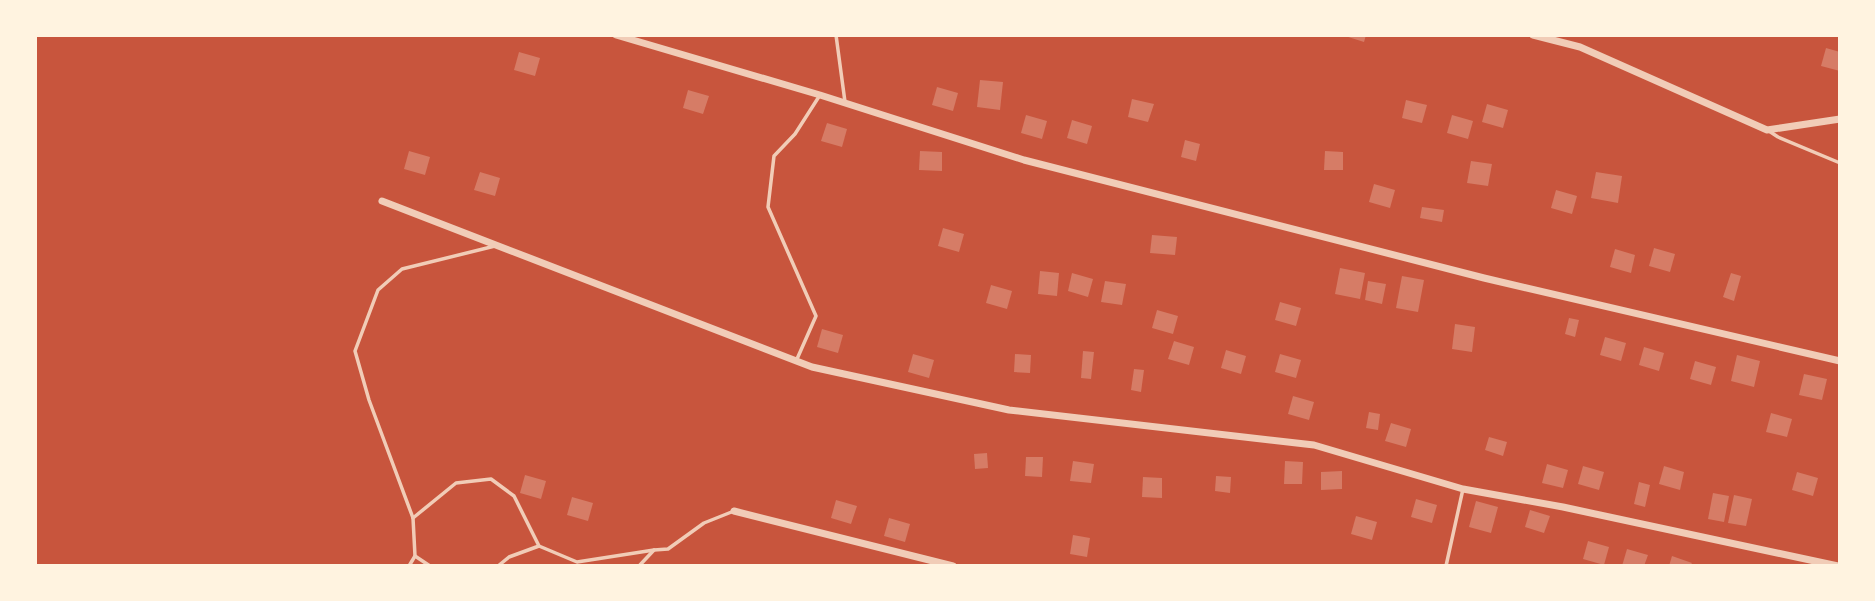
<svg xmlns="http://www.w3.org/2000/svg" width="1875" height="601" viewBox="0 0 1875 601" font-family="Overpass,sans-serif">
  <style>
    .building { fill: #d67c66 }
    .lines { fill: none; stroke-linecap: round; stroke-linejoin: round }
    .service { stroke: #f1ccb7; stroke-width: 3.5 }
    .minor { stroke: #f1ccb7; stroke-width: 7 }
  </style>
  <rect width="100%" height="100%" fill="#c8553d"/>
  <g class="building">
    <polygon points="1342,35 1366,35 1364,42"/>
    <polygon points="1826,48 1840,52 1840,71 1821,66"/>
    <polygon points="519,52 540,58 535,76 514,70"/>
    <polygon points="980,80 1003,82 1000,110 977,107"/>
    <polygon points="937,87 958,93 953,111 932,105"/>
    <polygon points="688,90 709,96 703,114 683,108"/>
    <polygon points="1132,99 1154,104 1148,122 1128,117"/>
    <polygon points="1406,100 1427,105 1422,123 1402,118"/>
    <polygon points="1487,104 1508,110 1503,128 1482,122"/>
    <polygon points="1026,115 1047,121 1042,139 1021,133"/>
    <polygon points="1452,115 1473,121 1468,139 1447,133"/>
    <polygon points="1072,120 1092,126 1087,144 1067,138"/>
    <polygon points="827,123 847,129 842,147 821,141"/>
    <polygon points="1185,140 1200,144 1196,161 1181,157"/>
    <polygon points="409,151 430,157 425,175 404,169"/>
    <polygon points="920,151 942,152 942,171 919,170"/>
    <polygon points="1325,151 1343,152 1343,170 1324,170"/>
    <polygon points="1471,161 1492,164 1488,186 1467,183"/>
    <polygon points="480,172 500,178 495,196 474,190"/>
    <polygon points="1596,172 1622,176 1618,203 1591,198"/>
    <polygon points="1374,184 1395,190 1390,208 1369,202"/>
    <polygon points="1556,190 1577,196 1572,214 1551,208"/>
    <polygon points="1422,207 1444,210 1442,222 1420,218"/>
    <polygon points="943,228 964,234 959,252 938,246"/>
    <polygon points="1152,235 1177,237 1175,255 1150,253"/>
    <polygon points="1654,248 1675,254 1670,272 1649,266"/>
    <polygon points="1615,249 1635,255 1631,273 1610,267"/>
    <polygon points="1340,268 1365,273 1360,299 1335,294"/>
    <polygon points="1040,271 1059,273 1057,296 1038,294"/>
    <polygon points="1072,273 1093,279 1088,297 1068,291"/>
    <polygon points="1731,273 1741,276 1734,301 1723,297"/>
    <polygon points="1402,276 1424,280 1418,312 1396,308"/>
    <polygon points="1105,281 1126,284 1122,305 1101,302"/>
    <polygon points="1368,281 1386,284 1382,304 1365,300"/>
    <polygon points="991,285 1012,291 1007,309 986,303"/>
    <polygon points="1280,302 1301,308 1296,326 1275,320"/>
    <polygon points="1157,310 1178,316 1173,334 1152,328"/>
    <polygon points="1569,318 1579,320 1575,337 1565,334"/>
    <polygon points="1455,324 1475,327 1472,352 1452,349"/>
    <polygon points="822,329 843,335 838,353 817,347"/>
    <polygon points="1605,337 1626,343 1621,361 1600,355"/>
    <polygon points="1174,341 1194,347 1189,365 1168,359"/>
    <polygon points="1644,347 1664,353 1659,371 1639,365"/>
    <polygon points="1226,350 1246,356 1241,374 1221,368"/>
    <polygon points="1083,351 1094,352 1091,379 1081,378"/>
    <polygon points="913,354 934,360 929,378 908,372"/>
    <polygon points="1015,354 1031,355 1030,373 1014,372"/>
    <polygon points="1280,354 1301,360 1296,378 1275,372"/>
    <polygon points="1737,355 1760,361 1754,387 1731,381"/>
    <polygon points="1695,361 1716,367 1711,385 1690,379"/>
    <polygon points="1134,369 1144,370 1141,392 1131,390"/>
    <polygon points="1804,374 1827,379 1822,400 1799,395"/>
    <polygon points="1293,396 1314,402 1309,420 1288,414"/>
    <polygon points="1369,412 1380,414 1378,430 1366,428"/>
    <polygon points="1771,413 1792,419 1787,437 1766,432"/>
    <polygon points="1391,423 1411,429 1406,447 1385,441"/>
    <polygon points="1489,437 1507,442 1503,456 1485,450"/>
    <polygon points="987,453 988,468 975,469 974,454"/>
    <polygon points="1026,457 1043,457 1042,477 1025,476"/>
    <polygon points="1073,461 1094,464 1091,483 1070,481"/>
    <polygon points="1285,461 1303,462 1302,484 1284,484"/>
    <polygon points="1547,464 1568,470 1563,488 1542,483"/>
    <polygon points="1583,466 1604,472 1599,490 1578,484"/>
    <polygon points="1664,466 1684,472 1680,490 1659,484"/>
    <polygon points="1342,471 1342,489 1321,490 1321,472"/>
    <polygon points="1797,472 1818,478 1813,496 1792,490"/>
    <polygon points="525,475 546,481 541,499 520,493"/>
    <polygon points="1216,476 1231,477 1230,493 1215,491"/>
    <polygon points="1143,477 1162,478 1162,498 1142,497"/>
    <polygon points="1639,482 1650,485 1645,507 1634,504"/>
    <polygon points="1713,493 1729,496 1724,522 1708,519"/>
    <polygon points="1734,495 1752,499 1746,526 1728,523"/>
    <polygon points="572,497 593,503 588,521 567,515"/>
    <polygon points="1416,499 1437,505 1432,523 1411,517"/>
    <polygon points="836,500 857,506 851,524 831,518"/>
    <polygon points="1476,501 1498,507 1491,533 1469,527"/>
    <polygon points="1530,510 1550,516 1544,533 1525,527"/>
    <polygon points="1356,516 1377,522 1372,540 1351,534"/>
    <polygon points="889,518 910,524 905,542 884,536"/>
    <polygon points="1073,535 1090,538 1087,557 1070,554"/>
    <polygon points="1588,541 1609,547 1604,565 1583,559"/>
    <polygon points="1627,549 1648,555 1644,566 1622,566"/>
    <polygon points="1672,556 1692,563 1690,566 1669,566"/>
  </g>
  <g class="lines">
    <g class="service">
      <polyline points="836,35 845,102"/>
      <polyline points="1769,131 1778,137 1840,163"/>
      <polyline points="797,359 816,316 768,207 774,156 795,134 820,95"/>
      <polyline points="413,518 456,483 491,479 514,496 539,546 577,562 654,550"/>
      <polyline points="415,556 430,566"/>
      <polyline points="409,566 415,556 413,518 369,400 355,351 378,290 402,269 495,246"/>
      <polyline points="498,566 509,557 539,546"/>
      <polyline points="639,566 654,550 668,549 704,523 734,511"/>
      <polyline points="1446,566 1463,489"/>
    </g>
    <g class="minor">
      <polyline points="616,35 820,95 1024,160 1484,278 1840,361"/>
      <polyline points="1533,35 1580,47 1767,130 1840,119"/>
      <polyline points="382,201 812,367 1009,410 1314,445 1463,489 1563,507 1838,566"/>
      <polyline points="734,511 953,566"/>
    </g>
  </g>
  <rect width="1875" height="601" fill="none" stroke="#fff3e0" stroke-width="74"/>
</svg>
